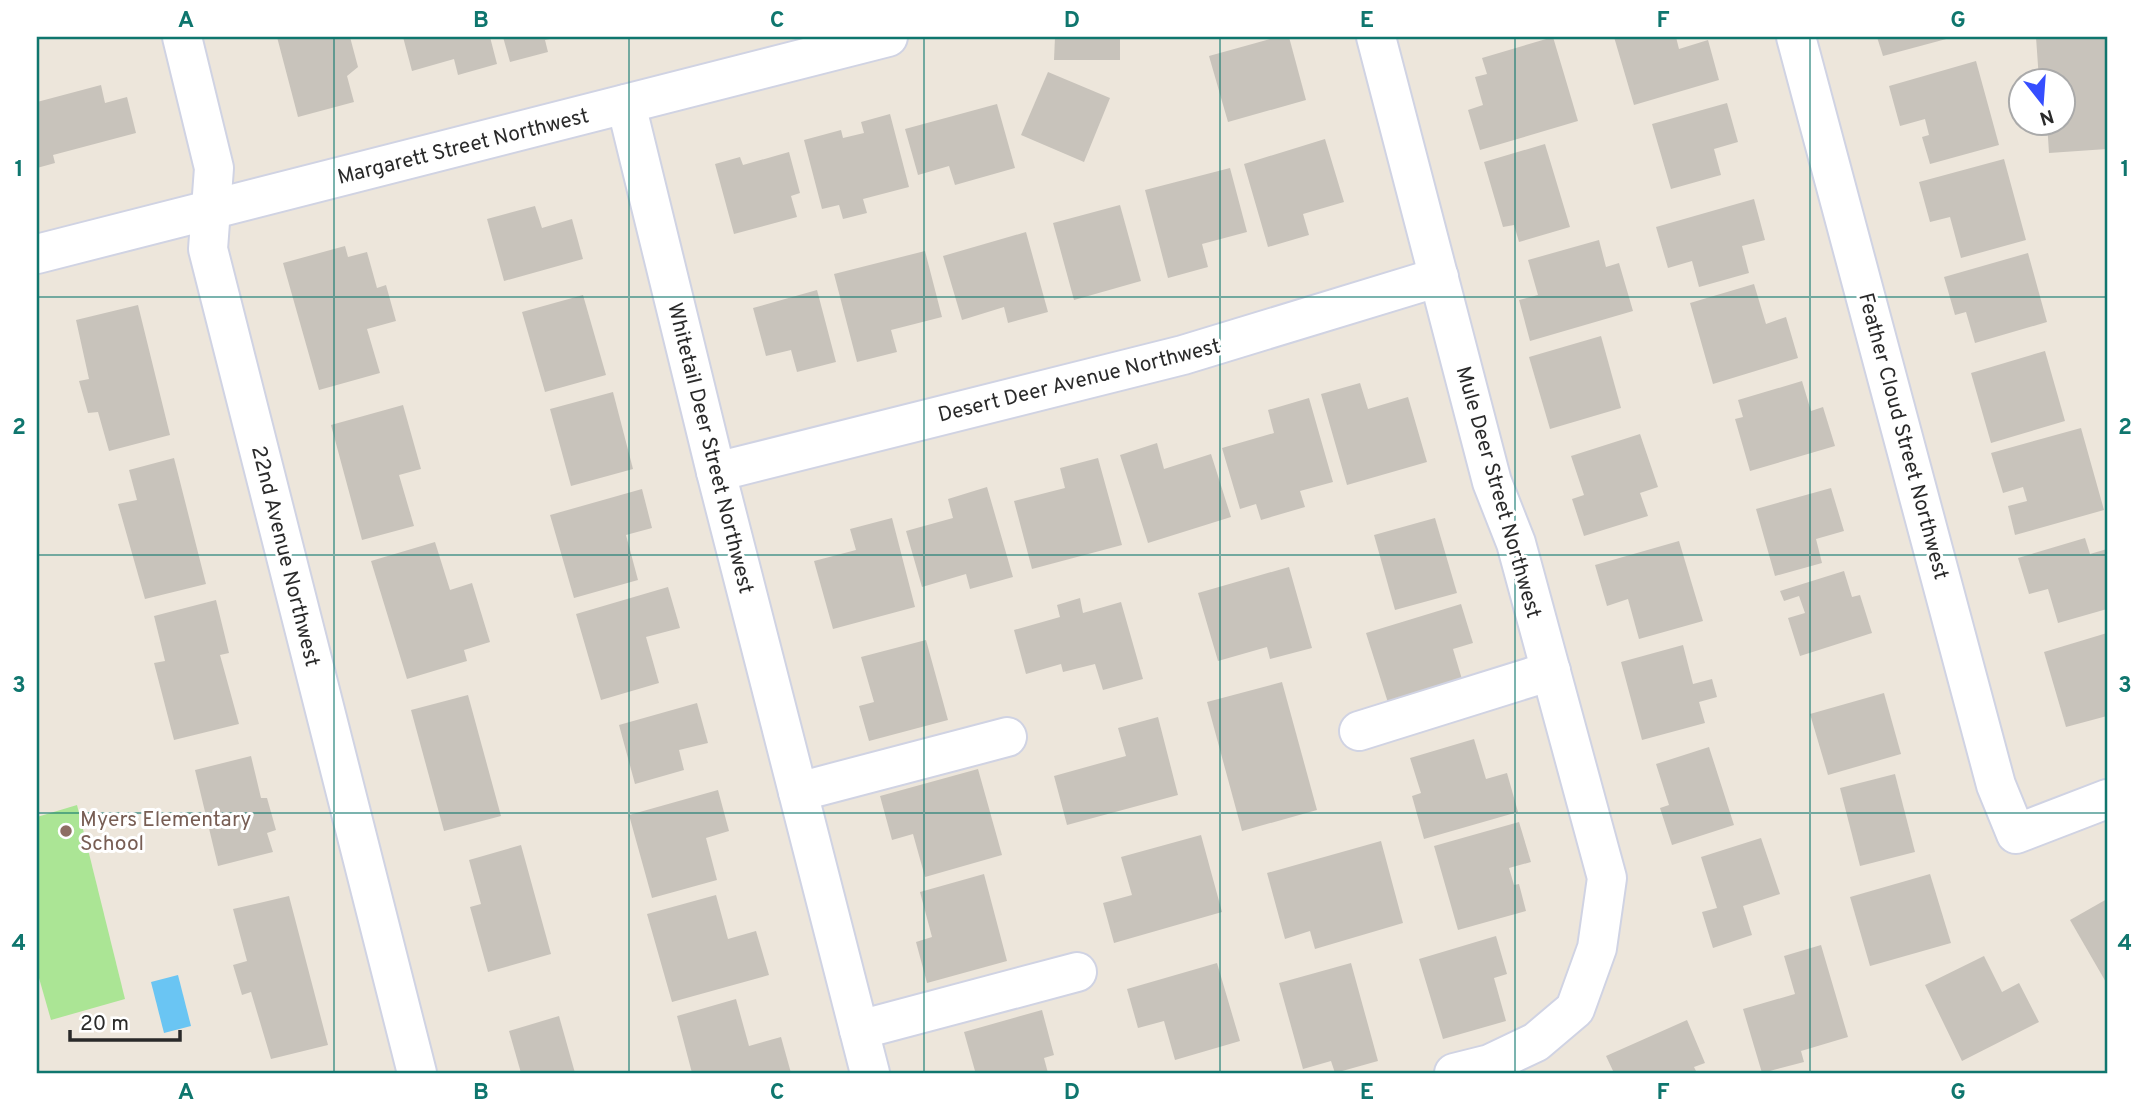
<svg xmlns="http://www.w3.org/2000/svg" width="2144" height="1110" viewBox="0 0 2144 1110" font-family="Overpass,sans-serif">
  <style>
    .green { fill: #abe595 }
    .water { fill: #6ac5f3 }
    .building { fill: #c8c3bb }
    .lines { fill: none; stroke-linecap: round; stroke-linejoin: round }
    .minor-casing { stroke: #d0d3e3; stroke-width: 42 }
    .minor { stroke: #fff; stroke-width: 38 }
    .grid { fill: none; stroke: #0f766e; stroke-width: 2; stroke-opacity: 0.55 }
    .education-dot { fill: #8d6e63; stroke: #fff; stroke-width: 2.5 }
    .labels { text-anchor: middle; stroke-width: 6; stroke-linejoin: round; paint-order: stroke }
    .street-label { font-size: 21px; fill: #2a2a2a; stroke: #fff }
    .education-label { font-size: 21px; fill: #785e54; stroke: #fff; text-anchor: start }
    .neatline { fill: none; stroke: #0f766e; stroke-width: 2.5 }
    .grid-label { font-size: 23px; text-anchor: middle; font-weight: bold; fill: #0f766e }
  </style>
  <rect width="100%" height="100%" fill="#ede6db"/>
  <polygon class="green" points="77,805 125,999 51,1020 37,971 37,817"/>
  <polygon class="water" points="178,975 191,1026 164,1033 151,982"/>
  <g class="building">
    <polygon points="277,37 350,37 358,67 347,76 354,102 298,117"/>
    <polygon points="403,37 490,37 497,64 458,75 454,59 412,71"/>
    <polygon points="503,37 554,37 555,38 545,40 548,52 510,62"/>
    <polygon points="1055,37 1120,37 1120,60 1054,60"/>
    <polygon points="1277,37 1289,37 1306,100 1228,122 1209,56"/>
    <polygon points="1553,37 1578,121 1480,150 1468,110 1483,105 1475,77 1487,74 1482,58"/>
    <polygon points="1614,37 1676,37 1679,49 1708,40 1719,80 1634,105"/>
    <polygon points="1877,37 1950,37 1950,38 1883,56"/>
    <polygon points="2036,37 2107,37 2107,149 2049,153 2047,122 2064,122 2064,80 2039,80"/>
    <polygon points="1976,61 1999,145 1930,164 1922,137 1929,135 1925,119 1900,126 1889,86"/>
    <polygon points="1048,72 1110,98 1084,162 1021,135"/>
    <polygon points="101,85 105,103 127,97 136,133 53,155 55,163 37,168 37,102"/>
    <polygon points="1727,103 1738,142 1714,149 1721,175 1671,189 1652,124"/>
    <polygon points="997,104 1015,168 955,185 949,166 918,175 905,129"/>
    <polygon points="890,114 909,187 863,199 867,213 843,219 839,205 822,209 804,140 841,130 843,138 864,133 861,122"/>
    <polygon points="1325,139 1344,202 1303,214 1309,235 1268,247 1244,164"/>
    <polygon points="1545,144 1570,227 1519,242 1514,225 1503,227 1484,162"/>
    <polygon points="789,152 800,193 791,196 797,217 734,234 715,164 740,157 743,165"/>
    <polygon points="2004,159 2026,240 1961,258 1950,217 1930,222 1919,182"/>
    <polygon points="1230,168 1247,232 1202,244 1208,267 1168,278 1145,190"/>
    <polygon points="1754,199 1765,240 1742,246 1749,273 1699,287 1692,261 1668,268 1656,227"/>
    <polygon points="1120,205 1141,281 1074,300 1053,223"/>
    <polygon points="535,206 542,228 572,219 583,259 504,281 487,219"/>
    <polygon points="1026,232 1048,312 1008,323 1004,307 962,320 943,256"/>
    <polygon points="1599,240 1606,267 1619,263 1633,311 1530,341 1519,300 1538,295 1528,260"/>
    <polygon points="345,246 348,257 367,252 377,288 386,285 396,321 367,329 380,373 319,390 283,263"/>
    <polygon points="925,251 942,317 891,330 897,352 857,362 834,274"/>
    <polygon points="2028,253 2047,322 1975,343 1966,312 1955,315 1944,277"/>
    <polygon points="1754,284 1766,324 1786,317 1798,358 1713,384 1690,303"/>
    <polygon points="817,290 836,362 797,372 791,350 766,356 753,308"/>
    <polygon points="583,295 606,375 545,392 522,312"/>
    <polygon points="138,305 170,435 109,451 98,412 88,413 79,381 89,379 76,320"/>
    <polygon points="1601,336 1621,408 1550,429 1529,357"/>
    <polygon points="2045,351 2065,421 1991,443 1971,373"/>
    <polygon points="1802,381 1811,411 1823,407 1835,446 1750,471 1735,419 1743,417 1738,400"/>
    <polygon points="1360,383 1368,409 1408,397 1427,462 1347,485 1321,394"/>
    <polygon points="613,392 633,469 571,486 550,409"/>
    <polygon points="1309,398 1333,482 1300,491 1305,507 1261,520 1256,504 1240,509 1222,448 1274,433 1268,410"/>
    <polygon points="403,405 421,469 399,475 414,526 362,540 331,425"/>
    <polygon points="2081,428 2104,510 2015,535 2008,506 2027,501 2023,487 2003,493 1991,453"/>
    <polygon points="1640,434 1658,487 1640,493 1648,516 1584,536 1572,499 1584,495 1571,456"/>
    <polygon points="1157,443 1164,469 1211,454 1231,517 1148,543 1120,455"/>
    <polygon points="174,458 206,584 145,599 118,504 137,500 129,470"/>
    <polygon points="1098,458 1122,545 1032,569 1014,501 1065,488 1060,468"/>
    <polygon points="987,487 1013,577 970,589 966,574 922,587 906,531 953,518 948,499"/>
    <polygon points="1831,488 1844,531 1816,539 1822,563 1775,576 1756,509"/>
    <polygon points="642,489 652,528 626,535 638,580 574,598 550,515"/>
    <polygon points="892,518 915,607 833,629 814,561 856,550 850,529"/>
    <polygon points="1435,518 1457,593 1395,610 1374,535"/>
    <polygon points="2085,538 2090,554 2107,549 2107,609 2058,623 2048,589 2029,594 2018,558"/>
    <polygon points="1679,541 1703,621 1639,639 1628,599 1607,606 1595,565"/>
    <polygon points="435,542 450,590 472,583 490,642 464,650 467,661 407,679 371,561"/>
    <polygon points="1289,567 1312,648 1270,659 1267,647 1218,661 1198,593"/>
    <polygon points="1844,571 1852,597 1860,595 1872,633 1800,656 1788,618 1805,613 1799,596 1784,601 1780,591"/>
    <polygon points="668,587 680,628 646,637 659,683 601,700 576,614"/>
    <polygon points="1080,598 1083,613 1121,602 1143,679 1103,690 1095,664 1063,672 1061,664 1026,674 1014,630 1060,617 1057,605"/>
    <polygon points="216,600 229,653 220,655 239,724 174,740 154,663 165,661 154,616"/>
    <polygon points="1461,604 1473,643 1453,649 1464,686 1390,709 1366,633"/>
    <polygon points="2107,633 2107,716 2066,727 2044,652"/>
    <polygon points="926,640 948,720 869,741 859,706 874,702 861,657"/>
    <polygon points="1683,645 1693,684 1712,679 1717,697 1699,702 1705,723 1642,740 1621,662"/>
    <polygon points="1282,682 1317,810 1242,831 1207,702"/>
    <polygon points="1884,693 1901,754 1828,775 1810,714"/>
    <polygon points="468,695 501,816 444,831 411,710"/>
    <polygon points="697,703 708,743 679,750 684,770 635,784 619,725"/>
    <polygon points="1158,717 1178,795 1067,825 1054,776 1126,756 1118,728"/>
    <polygon points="1474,739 1486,779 1507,773 1518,812 1424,839 1412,796 1421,793 1410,758"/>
    <polygon points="1709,747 1734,825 1672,845 1660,808 1669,805 1656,764"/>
    <polygon points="251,756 261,798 267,798 276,830 267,833 273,852 218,866 195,770"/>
    <polygon points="978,769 1002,855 925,877 913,834 892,840 880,796"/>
    <polygon points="1895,774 1915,852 1860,866 1840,788"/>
    <polygon points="718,790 729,831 706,838 717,880 652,898 629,815"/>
    <polygon points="1519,822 1531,862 1509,868 1514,885 1519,884 1526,911 1458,930 1434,846"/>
    <polygon points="1201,835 1222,912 1114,943 1103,903 1132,895 1121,857"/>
    <polygon points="1761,838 1780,894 1743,906 1752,935 1713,948 1702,912 1717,908 1701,857"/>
    <polygon points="1381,841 1403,923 1315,949 1310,931 1285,939 1267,873"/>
    <polygon points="521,845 551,954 488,972 470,907 481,904 469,860"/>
    <polygon points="984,874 1007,961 927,983 916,942 932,937 920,892"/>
    <polygon points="1930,874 1951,943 1870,966 1850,897"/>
    <polygon points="716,895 728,939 756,931 769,975 672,1002 647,914"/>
    <polygon points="289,896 328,1045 271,1059 251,992 242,995 233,965 247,961 233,909"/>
    <polygon points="2107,899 2107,984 2070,920"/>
    <polygon points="1496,936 1507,974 1494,978 1506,1021 1443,1039 1419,959"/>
    <polygon points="1821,945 1848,1037 1801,1051 1804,1062 1762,1073 1743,1009 1795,994 1784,956"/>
    <polygon points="1984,956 2002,992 2019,983 2039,1022 1962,1061 1925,985"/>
    <polygon points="1217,963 1240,1041 1175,1060 1164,1021 1138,1028 1127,989"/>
    <polygon points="1351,963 1378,1061 1335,1073 1331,1061 1303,1069 1279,983"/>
    <polygon points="736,999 749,1046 781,1037 791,1073 692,1073 677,1016"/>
    <polygon points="1042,1010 1054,1055 1044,1058 1048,1073 970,1073 975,1071 964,1032"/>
    <polygon points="559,1016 575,1073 521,1073 509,1031"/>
    <polygon points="1687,1020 1705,1063 1694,1067 1697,1073 1614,1073 1606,1056"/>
  </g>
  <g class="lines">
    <g class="minor-casing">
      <g id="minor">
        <polyline points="182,37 214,168 208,249 417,1073"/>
        <polyline points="1376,37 1492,482 1516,543 1607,878 1597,948 1575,1009 1536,1042 1490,1064 1454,1073"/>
        <polyline points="1796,37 1996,785 2016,834 2107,799"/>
        <polyline points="626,104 716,472 870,1073"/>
        <polyline points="37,254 888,37"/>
        <polyline points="716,472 1183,355 1439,277"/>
        <polyline points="1359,731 1551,671"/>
        <polyline points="798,792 1007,737"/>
        <polyline points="859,1030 1077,972"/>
      </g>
    </g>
    <use href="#minor" class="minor"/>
  </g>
  <path class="grid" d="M334,37V1073M629,37V1073M924,37V1073M1220,37V1073M1515,37V1073M1810,37V1073M37,297H2107M37,555H2107M37,813H2107"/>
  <circle class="education-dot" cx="66" cy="831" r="7"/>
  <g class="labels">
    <g class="street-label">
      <text transform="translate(463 146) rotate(-14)" y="7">Margarett Street Northwest</text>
      <text transform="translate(1079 380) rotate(-14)" y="7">Desert Deer Avenue Northwest</text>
      <text transform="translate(1904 436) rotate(75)" y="7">Feather Cloud Street Northwest</text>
      <text transform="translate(711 448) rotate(76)" y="7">Whitetail Deer Street Northwest</text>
      <text transform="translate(1499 492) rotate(74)" y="7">Mule Deer Street Northwest</text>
      <text transform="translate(286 556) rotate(76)" y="7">22nd Avenue Northwest</text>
    </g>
    <g class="education-label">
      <text x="80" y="826">Myers Elementary<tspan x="80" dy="24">School</tspan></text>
    </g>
  </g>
  <rect width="2144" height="1110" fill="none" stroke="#ffffff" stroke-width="77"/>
  <g transform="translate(2042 102) rotate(163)"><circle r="33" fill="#ffffff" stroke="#aaaaaa" stroke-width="2"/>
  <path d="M0-5L12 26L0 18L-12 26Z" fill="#364eff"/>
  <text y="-10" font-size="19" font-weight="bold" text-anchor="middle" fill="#2a2a2a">N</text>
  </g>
  <path d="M70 1030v10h110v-10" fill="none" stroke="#2a2a2a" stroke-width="3.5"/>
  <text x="80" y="1030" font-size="21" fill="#2a2a2a" stroke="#ffffff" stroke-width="5" paint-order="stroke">20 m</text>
  <rect x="38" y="38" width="2068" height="1034" class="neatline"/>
  <g class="grid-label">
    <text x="186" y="27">A</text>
    <text x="481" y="27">B</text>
    <text x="777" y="27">C</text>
    <text x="1072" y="27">D</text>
    <text x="1367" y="27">E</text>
    <text x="1663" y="27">F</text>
    <text x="1958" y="27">G</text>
    <text x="19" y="176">1</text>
    <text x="2125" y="176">1</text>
    <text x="19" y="434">2</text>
    <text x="2125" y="434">2</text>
    <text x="19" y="692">3</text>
    <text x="2125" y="692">3</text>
    <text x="19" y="950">4</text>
    <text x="2125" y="950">4</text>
    <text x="186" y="1099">A</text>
    <text x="481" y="1099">B</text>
    <text x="777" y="1099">C</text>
    <text x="1072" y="1099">D</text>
    <text x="1367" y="1099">E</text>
    <text x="1663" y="1099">F</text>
    <text x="1958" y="1099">G</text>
  </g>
</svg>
